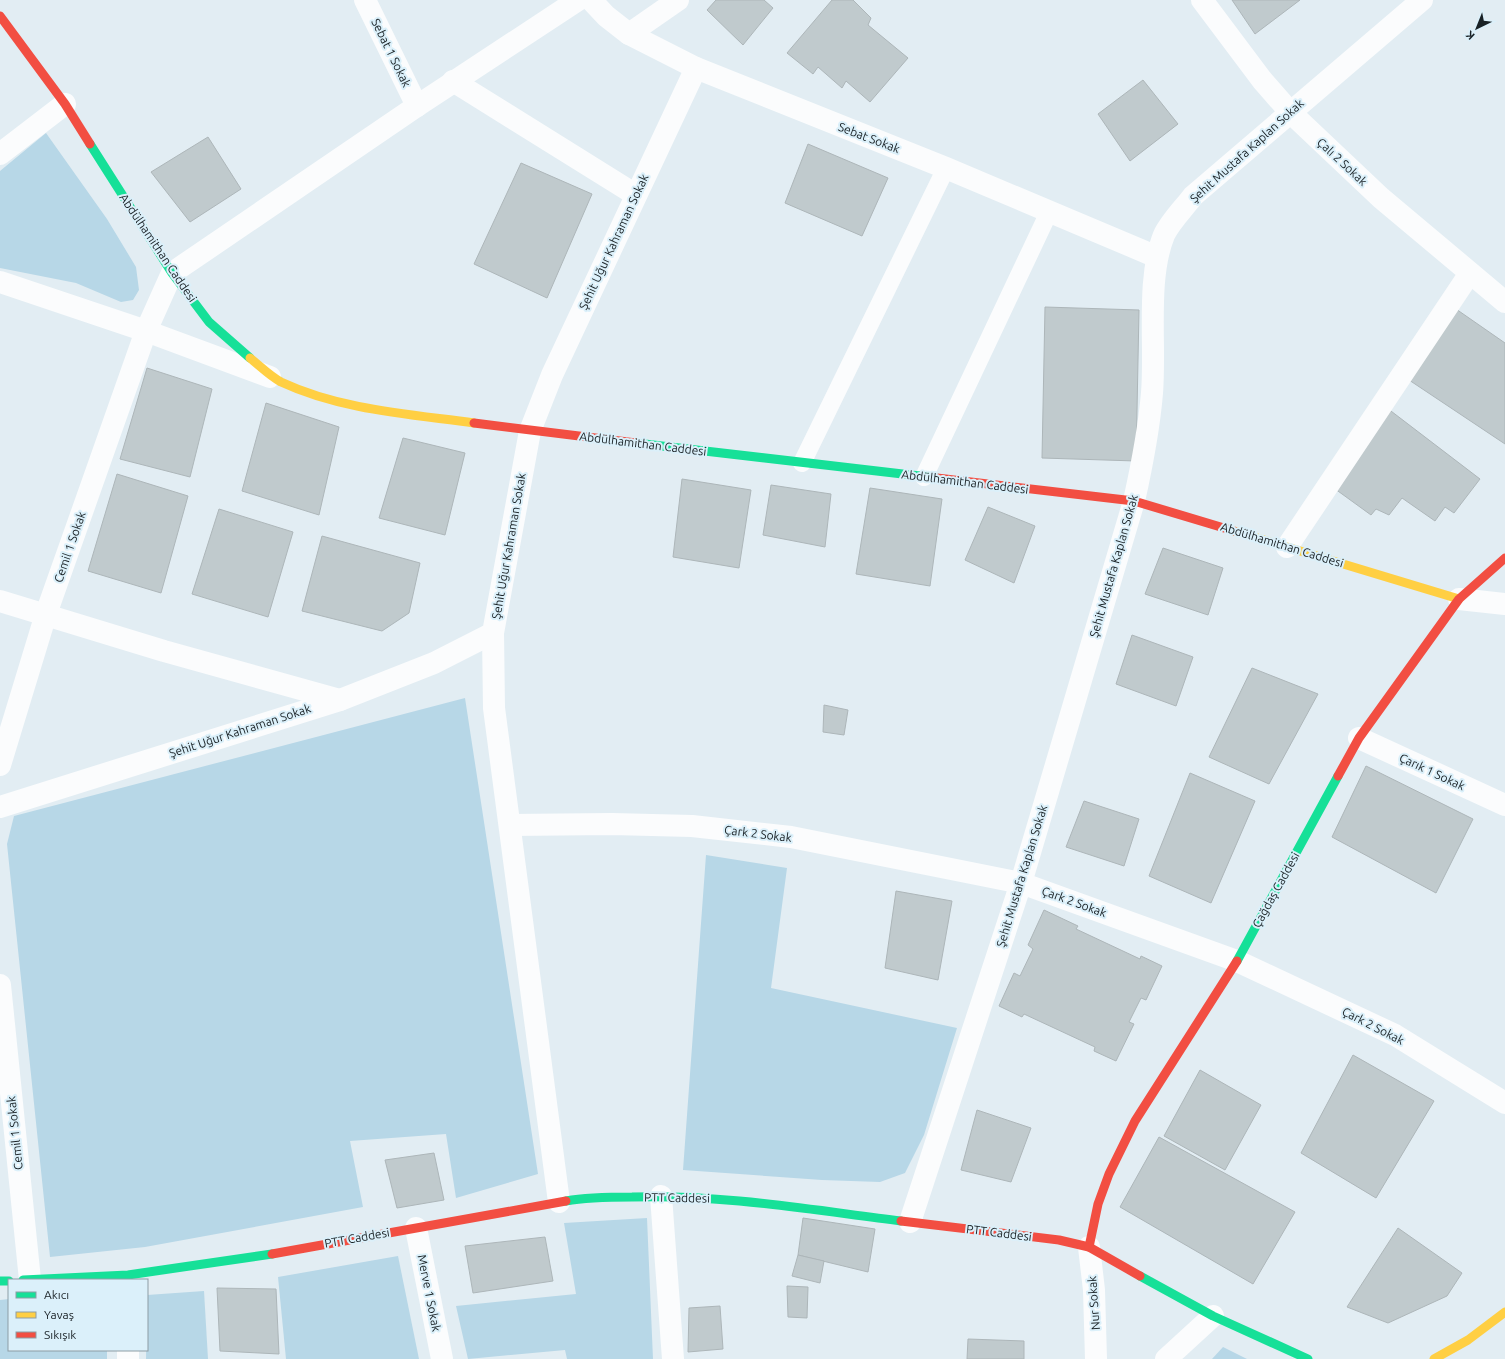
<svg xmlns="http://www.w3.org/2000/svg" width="1505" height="1359" viewBox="0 0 1505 1359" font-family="Ubuntu,sans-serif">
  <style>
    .green { fill: #b7d7e7 }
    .building { fill: #c0cacd; stroke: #adb6b9 }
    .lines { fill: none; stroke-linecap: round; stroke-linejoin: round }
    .lane { stroke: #fbfcfd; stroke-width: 18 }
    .street { stroke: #fbfcfd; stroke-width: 22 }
    .fast { stroke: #16e098; stroke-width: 9 }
    .slow { stroke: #ffcf43; stroke-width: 9 }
    .jam { stroke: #f24e42; stroke-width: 9 }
    .labels { text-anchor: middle; stroke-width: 4; stroke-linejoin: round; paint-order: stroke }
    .street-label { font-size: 12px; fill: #192125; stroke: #dbf0fa }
  </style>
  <rect width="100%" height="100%" fill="#e2edf3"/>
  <g class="green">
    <polygon points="46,133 107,219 136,267 139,290 133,300 121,302 76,283 0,268 0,171"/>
    <polygon points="465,698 538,1174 456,1198 446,1134 350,1141 363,1207 145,1247 50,1257 7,844 14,816"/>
    <polygon points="706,855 787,868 771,988 957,1028 924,1135 905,1173 880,1182 822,1180 683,1170"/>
    <polygon points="647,1218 653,1359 567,1359 565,1350 468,1359 456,1306 576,1294 564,1223"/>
    <polygon points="398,1256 419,1359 286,1359 278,1277"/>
    <polygon points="204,1291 208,1359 146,1359 147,1295"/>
    <polygon points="9,1299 9,1350 107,1350 107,1359 0,1359 0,1300"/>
    <polygon points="1223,1347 1247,1359 1212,1359"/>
  </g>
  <g class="building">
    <polygon points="716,0 764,0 773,8 743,45 707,10"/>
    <polygon points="832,0 853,0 871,18 868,25 908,58 870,102 846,81 842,88 818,67 813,74 787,53"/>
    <polygon points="1232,0 1300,0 1255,34"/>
    <polygon points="1143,80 1178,124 1130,161 1098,114"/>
    <polygon points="208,137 241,189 190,222 151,172"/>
    <polygon points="808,144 888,178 862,236 785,203"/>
    <polygon points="521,163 592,194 547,298 474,264"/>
    <polygon points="1045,307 1139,310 1136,461 1042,458"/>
    <polygon points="1456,309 1505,343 1505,444 1406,378"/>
    <polygon points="147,368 212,389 190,477 120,459"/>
    <polygon points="266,403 339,427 319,515 242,491"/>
    <polygon points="1387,408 1480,479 1454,513 1445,507 1435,521 1402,498 1389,515 1376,509 1371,515 1331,486"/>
    <polygon points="403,438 465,453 445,535 379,518"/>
    <polygon points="117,474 188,496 161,593 88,571"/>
    <polygon points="682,479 751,490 739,568 673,557"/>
    <polygon points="771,485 831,494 825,547 763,535"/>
    <polygon points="870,488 942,499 930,586 856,574"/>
    <polygon points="988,507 1035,526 1014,583 965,560"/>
    <polygon points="219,509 293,532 268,617 192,594"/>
    <polygon points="322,536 420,563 409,613 382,631 302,611"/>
    <polygon points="1163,548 1223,568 1208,615 1145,594"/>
    <polygon points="1132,635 1193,657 1176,706 1116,684"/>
    <polygon points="1252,668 1318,694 1269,784 1209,757"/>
    <polygon points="824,705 848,710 844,735 823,732"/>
    <polygon points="1366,766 1473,819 1436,893 1332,837"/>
    <polygon points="1190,773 1255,801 1211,903 1149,876"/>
    <polygon points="1084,801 1139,819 1124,866 1066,847"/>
    <polygon points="896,891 952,901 938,980 885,968"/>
    <polygon points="1044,910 1078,926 1076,929 1140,959 1141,956 1162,966 1146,1000 1141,998 1129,1022 1134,1024 1116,1061 1094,1051 1095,1047 1024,1014 1022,1017 999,1006 1014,973 1020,976 1033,949 1028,945"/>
    <polygon points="1353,1055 1434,1101 1376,1198 1301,1153"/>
    <polygon points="1200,1070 1261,1105 1225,1170 1164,1136"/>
    <polygon points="977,1110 1031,1128 1011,1182 961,1170"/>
    <polygon points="1159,1137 1295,1212 1253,1284 1120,1207"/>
    <polygon points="434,1153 444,1200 397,1208 385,1160"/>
    <polygon points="803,1218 875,1229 868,1272 798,1255"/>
    <polygon points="1398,1228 1462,1273 1447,1296 1388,1323 1347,1307"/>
    <polygon points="545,1237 553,1281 473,1293 465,1246"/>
    <polygon points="798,1255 824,1261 820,1283 792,1276"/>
    <polygon points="787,1286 808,1287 807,1318 788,1317"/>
    <polygon points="217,1288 276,1289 279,1354 220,1351"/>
    <polygon points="720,1306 723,1349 688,1352 689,1308"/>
    <polygon points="968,1339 1024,1341 1024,1359 967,1359"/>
  </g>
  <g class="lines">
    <g class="lane">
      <polyline points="802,463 946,168"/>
      <polyline points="924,477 1049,212"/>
    </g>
    <g class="street">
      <polyline points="365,0 417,106"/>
      <polyline points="591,0 606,16 629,34 696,68 946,168 1157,257"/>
      <polyline points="1202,0 1262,80 1290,112 1381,198 1505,302"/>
      <polyline points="629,34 678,0"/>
      <polyline points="453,81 636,195"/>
      <polyline points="0,154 65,104"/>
      <polyline points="0,282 146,331 46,614 0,765"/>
      <polyline points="270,377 146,331 172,273 417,106 578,0"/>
      <polyline points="1287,547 1470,273"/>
      <polyline points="1459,599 1505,604"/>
      <polyline points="0,601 164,651 340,700"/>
      <polyline points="493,633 494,708 559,1202"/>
      <polyline points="1359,738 1505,805"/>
      <polyline points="0,807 340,700 434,663 493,633 530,431 552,375 696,68"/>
      <polyline points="510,825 612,824 692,826 791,837 1021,883 1237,961 1395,1035 1505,1103"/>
      <polyline points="0,985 30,1280"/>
      <polyline points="661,1196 673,1359"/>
      <path d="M910,1222L1021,883L1134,501C1142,465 1149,429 1152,393C1156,345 1146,279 1164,235C1170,222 1184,208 1193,196L1422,0"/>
      <polyline points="416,1228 442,1359"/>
      <polyline points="1089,1247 1094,1290 1096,1359"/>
      <polyline points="128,1359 128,1350"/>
      <polyline points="1166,1359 1213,1316"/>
    </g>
    <g class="fast">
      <polyline points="90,144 172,273 209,322 250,358"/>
      <polyline points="636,443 937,478"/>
      <polyline points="1237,961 1338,776"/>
      <path d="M566,1201C588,1197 610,1197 632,1197C722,1194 812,1210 901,1221"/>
      <polyline points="1140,1276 1213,1316 1308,1359"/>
      <polyline points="23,1280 128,1275 272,1254"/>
      <polyline points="0,1281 9,1281"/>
    </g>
    <g class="slow">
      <path d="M250,358C260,366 270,376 281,382C341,410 409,414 474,423"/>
      <polyline points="1234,531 1459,599"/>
      <polyline points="1434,1359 1468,1340 1505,1312"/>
    </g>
    <g class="jam">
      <polyline points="0,16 65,104 90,144"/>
      <polyline points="474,423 636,443"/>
      <polyline points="937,478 1134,501 1234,531"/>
      <polyline points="1338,776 1359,738 1459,599 1505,558"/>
      <polyline points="901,1221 1059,1240 1089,1247 1140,1276"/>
      <polyline points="1089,1247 1098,1204 1109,1174 1135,1121 1237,961"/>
      <polyline points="272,1254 566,1201"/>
    </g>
  </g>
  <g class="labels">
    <g class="street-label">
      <text transform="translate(391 53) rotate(64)" y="4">Sebat 1 Sokak</text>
      <text transform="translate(869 138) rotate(21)" y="4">Sebat Sokak</text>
      <text transform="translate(1247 151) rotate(-42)" y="4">Şehit Mustafa Kaplan Sokak</text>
      <text transform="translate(1342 162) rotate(43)" y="4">Çalı 2 Sokak</text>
      <text transform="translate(614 242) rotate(-65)" y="4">Şehit Uğur Kahraman Sokak</text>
      <text transform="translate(158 248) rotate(56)" y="4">Abdülhamithan Caddesi</text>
      <text transform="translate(643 444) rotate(7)" y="4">Abdülhamithan Caddesi</text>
      <text transform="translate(965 482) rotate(7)" y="4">Abdülhamithan Caddesi</text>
      <text transform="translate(1282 545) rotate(17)" y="4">Abdülhamithan Caddesi</text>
      <text transform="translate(509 546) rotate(-80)" y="4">Şehit Uğur Kahraman Sokak</text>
      <text transform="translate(70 547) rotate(-71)" y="4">Cemil 1 Sokak</text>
      <text transform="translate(1114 566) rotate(-74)" y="4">Şehit Mustafa Kaplan Sokak</text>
      <text transform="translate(240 731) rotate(-18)" y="4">Şehit Uğur Kahraman Sokak</text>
      <text transform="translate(1432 772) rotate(25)" y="4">Çarık 1 Sokak</text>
      <text transform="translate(758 834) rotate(7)" y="4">Çark 2 Sokak</text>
      <text transform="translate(1022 876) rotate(-73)" y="4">Şehit Mustafa Kaplan Sokak</text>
      <text transform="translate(1276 890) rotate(-61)" y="4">Çağdaş Caddesi</text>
      <text transform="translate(1074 902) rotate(20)" y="4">Çark 2 Sokak</text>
      <text transform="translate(1373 1026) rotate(27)" y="4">Çark 2 Sokak</text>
      <text transform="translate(15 1133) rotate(-96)" y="4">Cemil 1 Sokak</text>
      <text transform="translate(677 1198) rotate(1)" y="4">PTT Caddesi</text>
      <text transform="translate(999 1233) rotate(7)" y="4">PTT Caddesi</text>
      <text transform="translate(357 1238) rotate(-10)" y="4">PTT Caddesi</text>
      <text transform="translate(429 1293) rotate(79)" y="4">Merve 1 Sokak</text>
      <text transform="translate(1094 1303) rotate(-94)" y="4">Nur Sokak</text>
    </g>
  </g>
  <rect x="8" y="1279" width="140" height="72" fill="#dbf0fa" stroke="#8d9da5"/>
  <rect x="16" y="1292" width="20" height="6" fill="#16e098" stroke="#8d9da5"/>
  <text x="44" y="1299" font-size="12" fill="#192125">Akıcı</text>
  <rect x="16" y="1312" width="20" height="6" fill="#ffcf43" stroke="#8d9da5"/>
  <text x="44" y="1319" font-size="12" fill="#192125">Yavaş</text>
  <rect x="16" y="1332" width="20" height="6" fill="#f24e42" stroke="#8d9da5"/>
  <text x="44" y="1339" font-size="12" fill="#192125">Sıkışık</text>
  <g transform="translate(1477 28) rotate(223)" stroke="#dbf0fa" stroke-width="3" paint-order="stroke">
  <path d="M0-3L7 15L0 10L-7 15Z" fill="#192125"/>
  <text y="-6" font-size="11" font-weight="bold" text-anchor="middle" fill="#192125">K</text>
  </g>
</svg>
